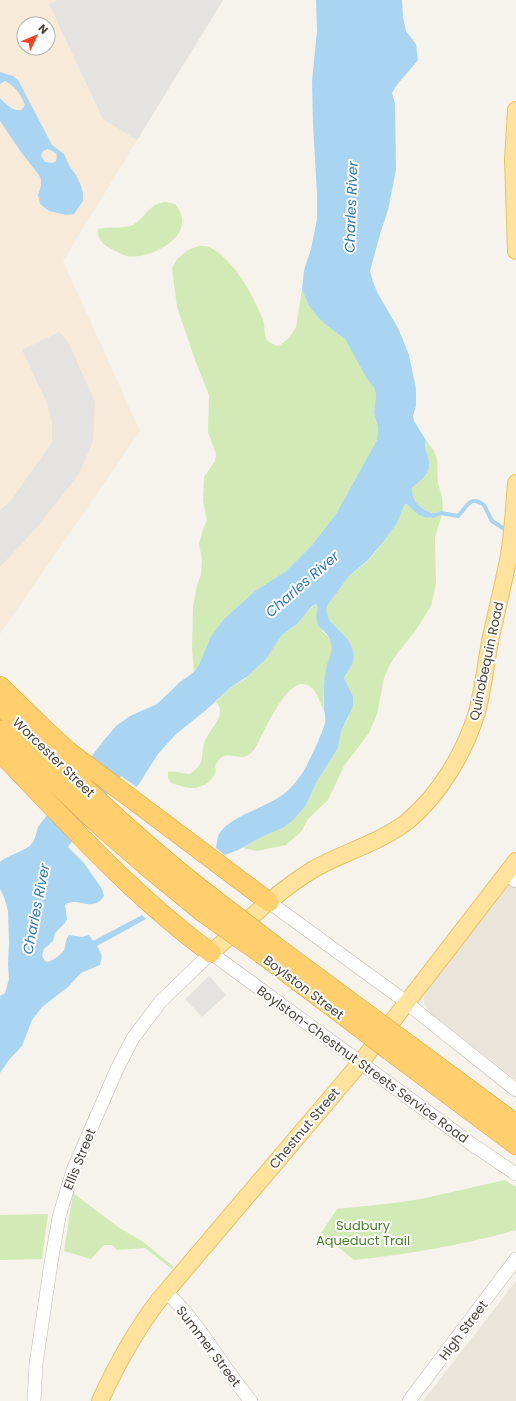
<svg xmlns="http://www.w3.org/2000/svg" width="516" height="1401" viewBox="0 0 516 1401" font-family="Poppins,sans-serif">
  <style>
    .residential { fill: #eae5da }
    .commercial { fill: #f7ead8; fill-rule: evenodd }
    .green { fill: #d2eab5 }
    .parking { fill: #e5e3e0 }
    .water { fill: #a9d4f2; fill-rule: evenodd }
    .lines { fill: none; stroke-linecap: round; stroke-linejoin: round }
    .stream { stroke: #a9d4f2; stroke-width: 4 }
    .minor-casing { stroke: #c2bbae; stroke-width: 14 }
    .major-casing { stroke: #e6c16a; stroke-width: 18 }
    .highway-casing { stroke: #e0a43c; stroke-width: 20 }
    .minor { stroke: #fff; stroke-width: 13 }
    .major { stroke: #ffe39c; stroke-width: 16 }
    .highway { stroke: #ffcf6e; stroke-width: 19 }
    .highway-bridge-casing { stroke: #e0a43c; stroke-width: 20; stroke-linecap: butt }
    .highway-bridge { stroke: #ffcf6e; stroke-width: 19 }
    .labels { text-anchor: middle; stroke-width: 4; stroke-linejoin: round; paint-order: stroke }
    .street-label { font-size: 13px; fill: #4b4439; stroke: #fff }
    .park-label { font-size: 13px; fill: #4a7f2a; stroke: #fff }
    .water-label { font-size: 14px; font-style: italic; fill: #2e7ab2; stroke: #fff }
  </style>
  <rect width="100%" height="100%" fill="#f6f3ec"/>
  <g class="residential">
    <polygon points="516,874 516,1080 429,1012 423,1001 426,991"/>
    <polygon points="516,1281 516,1401 423,1401"/>
  </g>
  <path class="commercial" d="M0,0H223L63,261L140,431L0,634ZM24,24H48V48H24Z"/>
  <g class="green">
    <path d="M166,202L175,204C178,208 181,212 182,218C186,241 147,260 127,256C122,255 115,251 110,248C103,245 97,238 98,229C109,226 125,229 133,225C145,218 149,203 166,202Z"/>
    <path d="M199,246C203,246 208,246 211,248C235,261 253,295 263,320C265,325 264,333 266,338C269,343 273,345 279,346L289,338L296,327L302,290L309,306L326,325L345,339L374,388L376,394L374,413L378,428L377,440L336,514L312,545L286,571L255,591L224,619L210,638L199,665L194,672L192,648L193,606L197,585L201,575L202,560L199,544L203,529L207,520L203,501L204,477L215,461L216,454L208,432L209,395L195,360L177,307L172,268L177,259L188,250Z"/>
    <path d="M426,440L434,451L437,458L438,483L442,497L443,510L435,538L436,584L431,606L414,633L399,651L390,664L384,678L377,714L369,733L344,766L328,800L308,819L301,832L286,845L257,851L243,848L251,843L272,832L306,805L316,783L338,748L341,732L348,719L353,696L344,678L352,665L333,625L327,616L326,611L327,606L349,576L369,560L384,541L397,523L405,504H407L412,509L423,517L437,514C424,512 411,502 412,488C424,476 430,476 428,456C427,450 424,447 426,440Z"/>
    <path d="M315,604L318,606L322,631L329,638L332,647L330,659L326,667L323,696L324,711C321,705 318,695 313,689C289,664 263,738 253,751C239,767 227,743 215,766C219,777 204,788 193,788C186,788 178,785 171,783L168,778V772C176,771 183,774 190,774C206,762 200,759 204,744C207,730 229,716 216,702L230,688L245,679L261,664L282,635L293,627Z"/>
    <path d="M505,1180L516,1187V1230C463,1245 409,1254 354,1260L321,1233L337,1209L395,1203L421,1199Z"/>
    <polygon points="73,1193 118,1227 142,1241 174,1267 172,1269 145,1248 117,1250 112,1245 104,1245 91,1259 64,1251"/>
    <polygon points="48,1214 42,1259 0,1260 0,1215"/>
  </g>
  <g class="parking">
    <polygon points="58,0 223,0 137,140 103,119 49,4"/>
    <polygon points="59,332 68,342 95,402 93,441 79,474 38,526 0,567 0,510 10,502 52,442 52,423 47,403 22,350"/>
    <polygon points="209,976 226,995 202,1017 185,999"/>
  </g>
  <g class="water">
    <path d="M316,0H402L403,17L406,31L416,44L418,60C410,71 399,80 392,93L395,103L396,170L388,210L381,231L370,271L373,282L378,294L398,328L409,355L416,389V406L413,416L414,421L426,440C424,447 426,450 428,456C432,474 423,478 412,488C411,503 424,512 437,514C426,523 415,513 407,504H405L397,523L384,541L368,560L349,576L327,606C321,628 362,635 352,665C350,669 346,673 344,678L353,696V706L341,732L338,748L316,783L306,805L294,819L284,827L262,837L238,850L225,855L216,848C217,843 217,838 219,834C229,817 264,808 281,796C290,790 297,781 303,772C309,762 323,733 325,722C326,717 324,712 324,707C323,694 324,680 326,668C328,660 333,653 331,644C328,626 311,632 318,607L316,604L312,606L297,624L282,635L265,660L248,676L230,688L205,711L176,734L158,754L137,787L121,776L68,847L84,863L102,889L104,896C92,914 77,895 65,905L67,919L65,923L55,933L53,941L44,949L42,956L45,961L48,962C53,960 61,955 64,950C66,945 65,940 69,935L82,937L89,935L93,941L142,915L146,919L97,946L102,956L100,965L81,973L68,987L42,1007L32,1020L22,1046L9,1060L0,1073V996L5,993L9,979L8,964L9,942L8,911L4,897L0,889V862C9,854 26,852 33,842C36,837 36,832 38,827L104,740L116,726L130,716L157,704L180,682L194,672L199,665L210,638L224,619L255,591L286,571L312,545L336,514L377,440L378,428L374,413L376,394L374,388L366,377L345,339L326,325L317,316L309,306L302,290L304,270L311,249L317,219V194L313,125L312,81L317,31Z"/>
    <path d="M0,72L13,76L18,80L52,145L64,154L70,167L76,175L81,186L83,193V201L74,214L67,215L57,213L49,211L40,204L38,195L41,186V180L39,175L21,152L0,121V98C6,104 19,118 25,105C21,94 15,86 5,81L0,84ZM48,149L56,153L57,156L56,161L53,163L45,162L41,156L43,151Z"/>
  </g>
  <g class="lines">
    <path class="stream" d="M433,516L441,513L458,516C467,508 469,494 484,505L492,521L503,528"/>
    <g class="minor-casing">
      <g id="minor">
        <polyline points="506,873 516,881"/>
        <polyline points="269,902 398,996 516,1090"/>
        <path d="M166,1292C200,1323 221,1366 251,1401"/>
        <polyline points="34,1401 36,1364 51,1263 59,1217 73,1170 117,1069 133,1038 161,1001 211,953 473,1145 516,1174"/>
        <polyline points="409,1401 516,1259"/>
      </g>
    </g>
    <g class="major-casing">
      <g id="major">
        <polyline points="516,110 513,160 516,251"/>
        <path d="M211,953C244,924 276,892 314,869C344,852 380,843 408,821C440,794 465,752 477,712C484,686 486,659 492,632C498,606 504,581 509,555C513,531 514,507 516,483"/>
        <path d="M100,1401C116,1366 135,1331 159,1300L361,1062L516,861"/>
      </g>
    </g>
    <g class="highway-casing">
      <g id="highway">
        <polyline points="0,686 41,726 68,751 269,902"/>
        <path d="M0,705C68,773 137,840 214,899"/>
        <polyline points="0,730 97,823 145,865 201,911"/>
        <path d="M0,752C67,822 132,895 211,953"/>
        <polyline points="274,945 374,1019"/>
        <polyline points="263,955 364,1031"/>
        <polyline points="400,1038 516,1124"/>
        <polyline points="390,1051 516,1145"/>
      </g>
    </g>
    <use href="#minor" class="minor"/>
    <use href="#major" class="major"/>
    <use href="#highway" class="highway"/>
    <g class="highway-bridge-casing">
      <g id="highway-bridge">
        <polyline points="214,899 274,945"/>
        <polyline points="201,911 263,955"/>
        <polyline points="374,1019 400,1038"/>
        <polyline points="364,1031 390,1051"/>
      </g>
    </g>
    <use href="#highway-bridge" class="highway-bridge"/>
  </g>
  <g class="labels">
    <g class="street-label">
      <text transform="translate(486 661) rotate(-78)" y="5">Quinobequin Road</text>
      <text transform="translate(54 757) rotate(44)" y="5">Worcester Street</text>
      <text transform="translate(304 987) rotate(37)" y="5">Boylston Street</text>
      <text transform="translate(363 1064) rotate(36)" y="5">Boylston-Chestnut Streets Service Road</text>
      <text transform="translate(304 1128) rotate(-50)" y="5">Chestnut Street</text>
      <text transform="translate(79 1159) rotate(-68)" y="5">Ellis Street</text>
      <text transform="translate(463 1330) rotate(-53)" y="5">High Street</text>
      <text transform="translate(209 1346) rotate(53)" y="5">Summer Street</text>
    </g>
    <g class="park-label">
      <text x="363" y="1230">Sudbury<tspan x="363" dy="15">Aqueduct Trail</tspan></text>
    </g>
    <g class="water-label">
      <text transform="translate(351 207) rotate(-88)" y="5">Charles River</text>
      <text transform="translate(302 584) rotate(-41)" y="5">Charles River</text>
      <text transform="translate(36 909) rotate(-79)" y="5">Charles River</text>
    </g>
  </g>
  <g transform="translate(36 36) rotate(46)"><circle r="19" fill="#ffffff" stroke="#b7b4b0"/>
  <path d="M0-3L7 15L0 10L-7 15Z" fill="#fc3f1d"/>
  <text y="-6" font-size="11" font-weight="bold" text-anchor="middle" fill="#4b4439">N</text>
  </g>
</svg>
